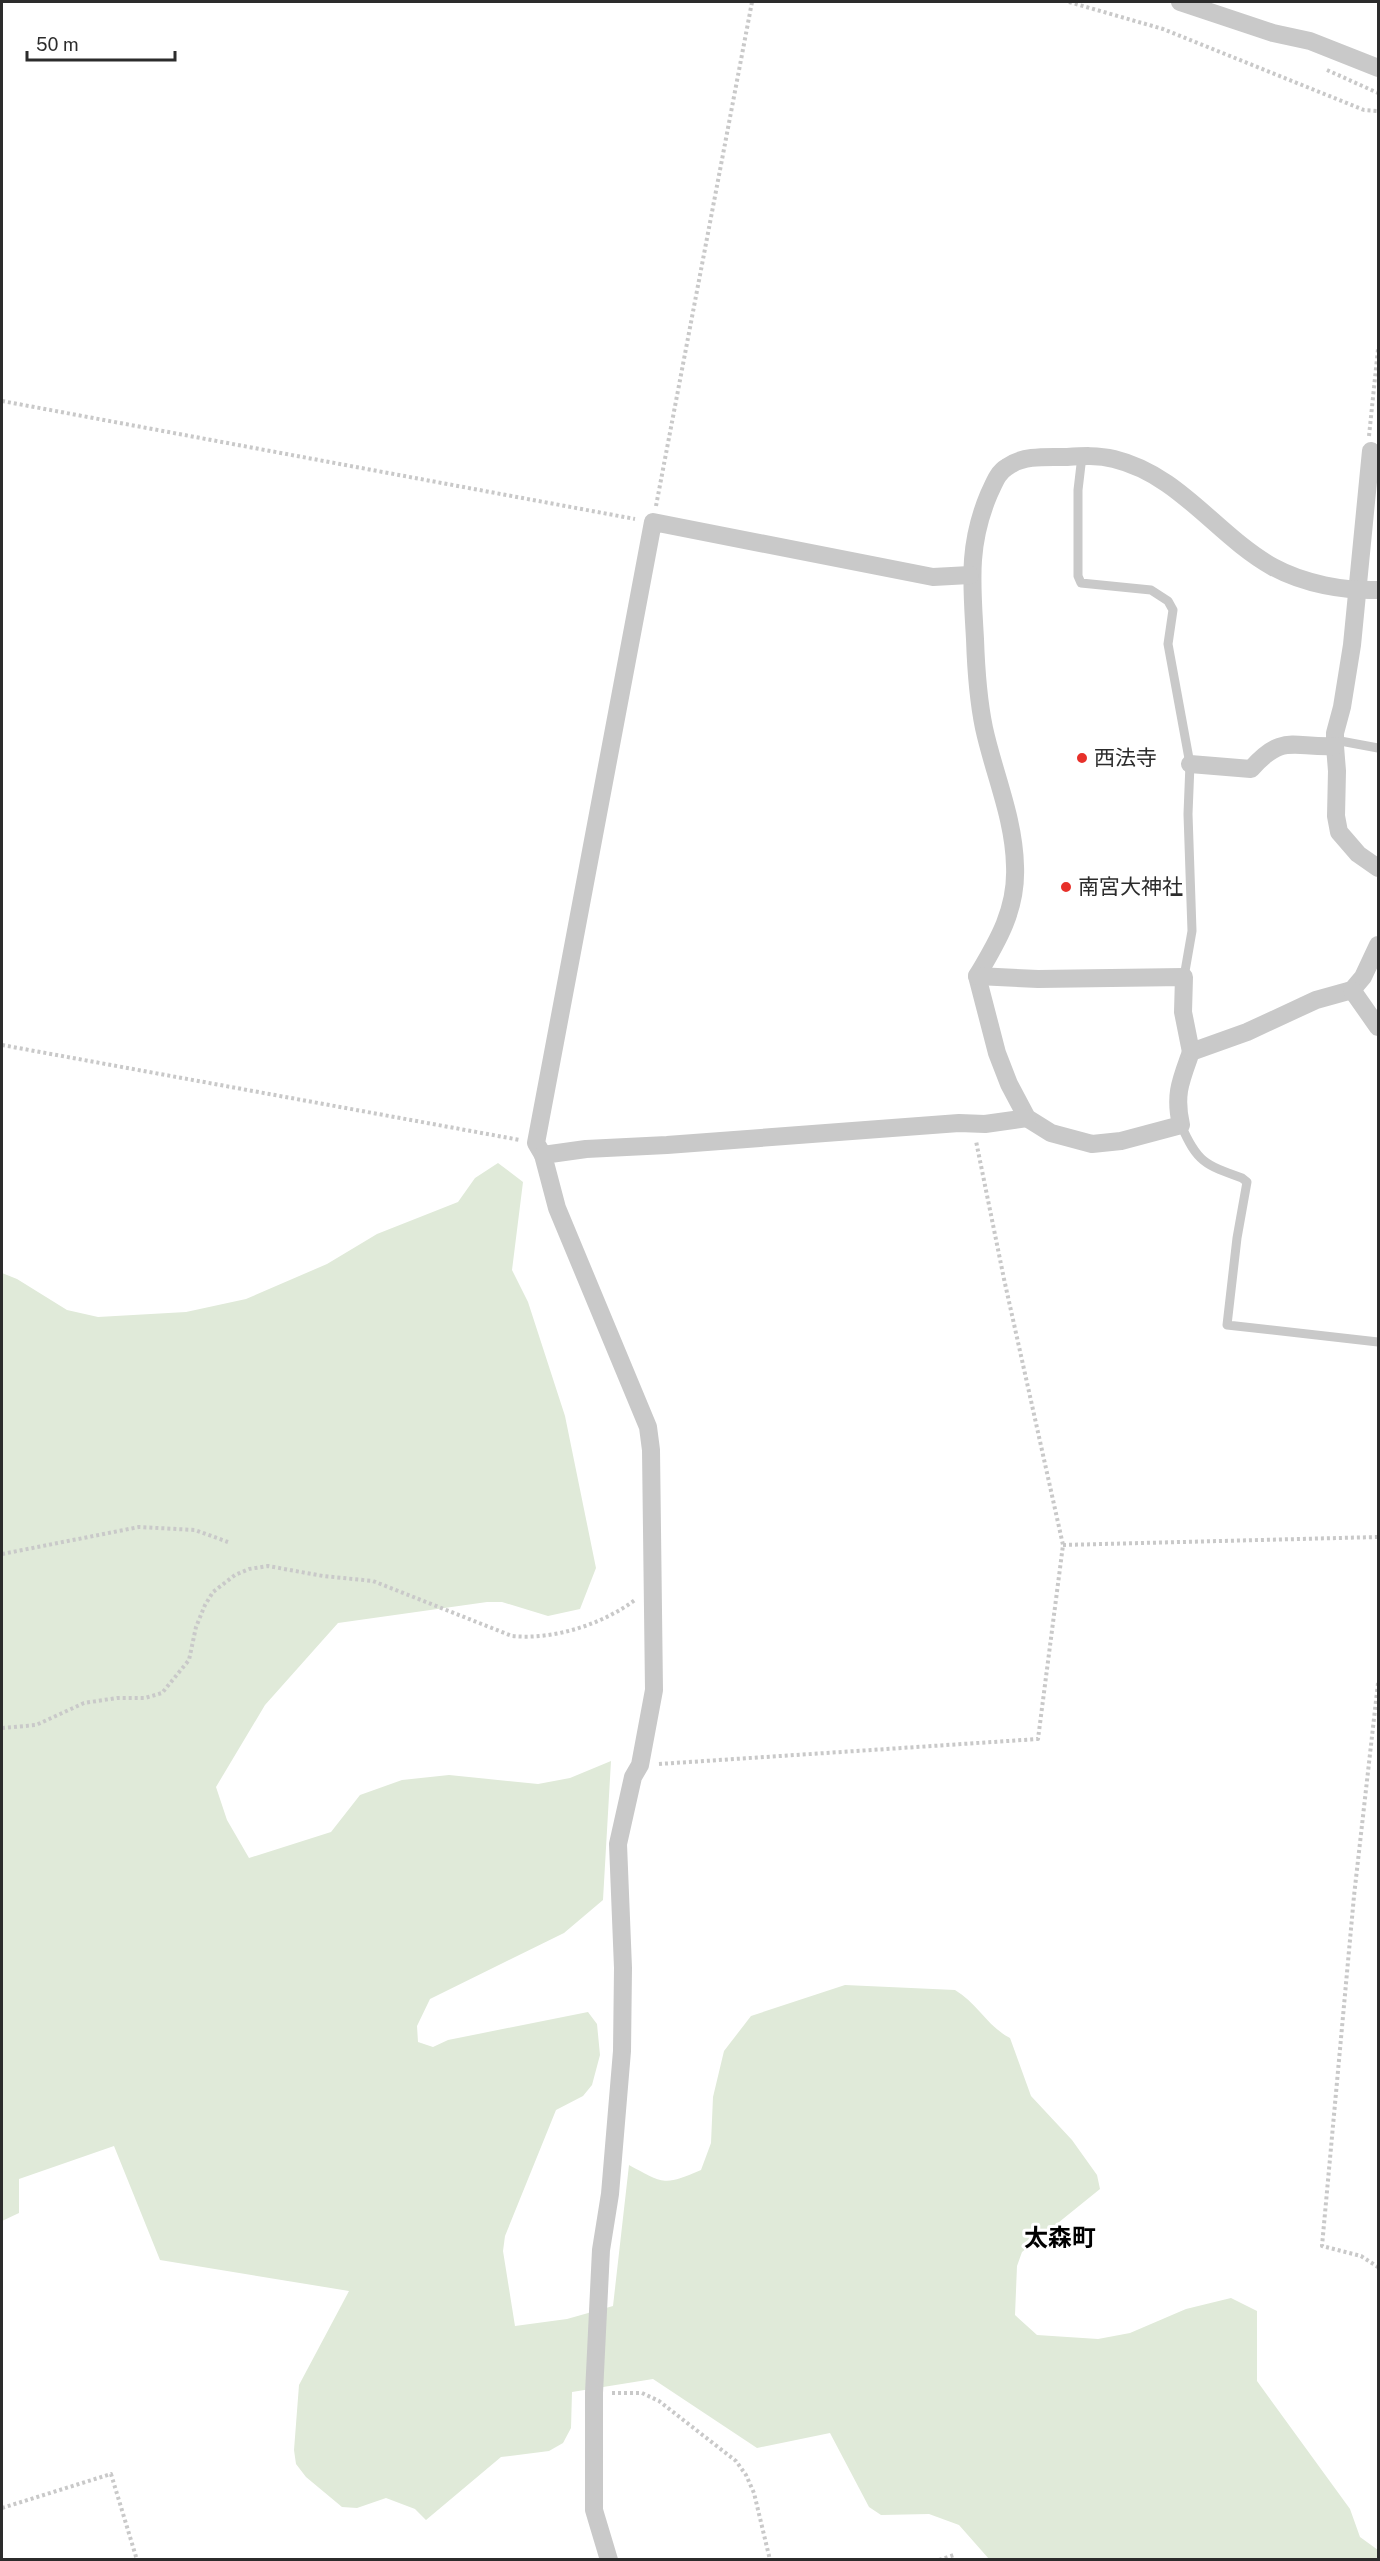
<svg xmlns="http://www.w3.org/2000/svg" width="1380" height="2561" viewBox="0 0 1380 2561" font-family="'Public Sans','Noto Sans JP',sans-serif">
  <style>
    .green { fill: #e0ead9 }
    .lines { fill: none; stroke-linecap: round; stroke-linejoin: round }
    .path { stroke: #c9c9c9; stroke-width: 4; stroke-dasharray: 3 3; stroke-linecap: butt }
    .service { stroke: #c9c9c9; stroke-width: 9 }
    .minor { stroke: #c9c9c9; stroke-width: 18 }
    .poi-dot { fill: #e7302a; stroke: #fff; stroke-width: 2 }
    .labels { text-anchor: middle; stroke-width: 6; stroke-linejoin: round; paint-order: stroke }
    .poi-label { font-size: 21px; fill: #2c2c2c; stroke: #fff; text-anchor: start }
    .quarter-label { font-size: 24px; font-weight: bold; fill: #000; stroke: #fff }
  </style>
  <rect width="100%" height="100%" fill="#fff"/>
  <path class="green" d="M498,1163L523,1182L512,1270L528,1302L565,1416L596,1568L580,1609L548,1616L502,1602H487L338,1623L265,1705L216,1787L227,1820L249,1858L331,1832L360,1795L402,1780L449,1775L538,1784L570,1778L611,1761L603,1900L564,1933L430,1999L417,2026L418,2042L433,2047L448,2040L588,2012L597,2024L600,2055L592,2085L583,2096L556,2110L505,2236L503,2251L515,2326L567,2319L613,2306L629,2165C664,2184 664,2186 701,2170L711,2143L713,2097L724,2051L751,2016L845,1985L955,1990C977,2003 988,2027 1010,2038L1031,2096L1072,2140L1097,2175L1100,2189L1022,2252L1017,2266L1015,2315L1037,2335L1098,2339L1130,2333L1186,2309L1231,2298L1257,2311V2381L1350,2509L1360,2537L1378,2550V2559H989L959,2525L929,2514L881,2515L869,2507L830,2433L757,2448L653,2379L572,2392L571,2428L563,2443L549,2451L501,2457L426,2520L415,2509L386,2498L357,2508L342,2507L306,2477L296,2464L294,2450L299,2385L349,2291L160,2260L114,2146L19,2179V2213L2,2221V1273L17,1279L67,1310L98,1317L186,1312L246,1299L327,1264L377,1234L458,1202L475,1178Z"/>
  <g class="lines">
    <g class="path">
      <polyline points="1069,2 1163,29 1364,110 1378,111"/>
      <polyline points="1327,70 1378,93"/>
      <polyline points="2,401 635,519"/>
      <polyline points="1369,436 1378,349"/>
      <polyline points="656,506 752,2"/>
      <polyline points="2,1045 520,1140"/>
      <polyline points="1063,1545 1378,1537"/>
      <polyline points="2,1554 139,1527 195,1530 228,1542"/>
      <polyline points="1378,1683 1354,1896 1322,2246 1361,2256 1378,2267"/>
      <path d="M2,1728L36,1725L84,1703L117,1698H145L162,1693L189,1660L196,1627L205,1605L213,1592L235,1575L249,1569L268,1566L323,1576L373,1581L512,1636C553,1640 601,1625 635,1600"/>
      <polyline points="659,1764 1038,1739 1063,1545 1004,1279 976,1141"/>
      <polyline points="612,2393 642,2393 659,2401 736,2461 746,2475 754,2493 770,2560"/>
      <polyline points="2,2508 111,2474 137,2560"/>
      <polyline points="939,2560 954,2555"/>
    </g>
    <g class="service">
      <polyline points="1082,456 1078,490 1078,576 1081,583 1151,590 1168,601 1173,610 1168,644 1190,764 1188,814 1192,931 1184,977"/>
      <polyline points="1335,740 1378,748"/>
      <path d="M1181,1125C1197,1162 1205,1165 1242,1178L1247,1182L1237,1238L1227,1325L1378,1342"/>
    </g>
    <g class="minor">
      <polyline points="1180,2 1273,33 1310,41 1378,68"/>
      <polyline points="1371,451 1352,645 1342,707 1335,733 1335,746 1337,771 1336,816 1339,832 1358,854 1378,868"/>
      <path d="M1378,590C1344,591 1304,584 1273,567C1216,535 1180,475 1114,459C1098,455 1082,456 1067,457C1047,457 1023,455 1007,467C997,473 994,484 989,494C967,546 972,585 975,639C976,669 978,699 984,728C994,774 1014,818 1015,866C1017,909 998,941 977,976L997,1053L1009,1084L1027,1118L1051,1133L1092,1144L1121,1141L1181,1125C1174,1094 1181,1080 1191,1052L1247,1032L1316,1000L1352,990L1363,977L1378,945"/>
      <path d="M1190,764L1251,769C1283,733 1292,748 1335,746"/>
      <polyline points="977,976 1038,979 1184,977 1183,1012 1191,1052"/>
      <polyline points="1352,990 1378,1027"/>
      <polyline points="543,1155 536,1143 653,522 933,577 970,575"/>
      <polyline points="609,2560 594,2510 594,2393 601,2250 610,2194 622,2051 623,1968 618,1844 633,1777 640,1765 654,1690 651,1450 648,1427 557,1208 543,1155 586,1149 667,1145 959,1123 985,1124 1027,1118"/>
    </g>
  </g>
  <g class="poi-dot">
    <circle cx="1082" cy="758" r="6"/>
    <circle cx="1066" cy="887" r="6"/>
  </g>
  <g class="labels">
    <g class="poi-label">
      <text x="1094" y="765">西法寺</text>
      <text x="1078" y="894">南宮大神社</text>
    </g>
    <g class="quarter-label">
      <text x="1060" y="2246">太森町</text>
    </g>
  </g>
  <rect width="1380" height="2561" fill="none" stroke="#2c2c2c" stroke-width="6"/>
  <path d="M27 51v9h148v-9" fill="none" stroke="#2c2c2c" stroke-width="3"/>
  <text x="36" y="51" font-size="18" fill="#2c2c2c" stroke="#ffffff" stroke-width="4.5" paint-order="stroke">50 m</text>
</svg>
